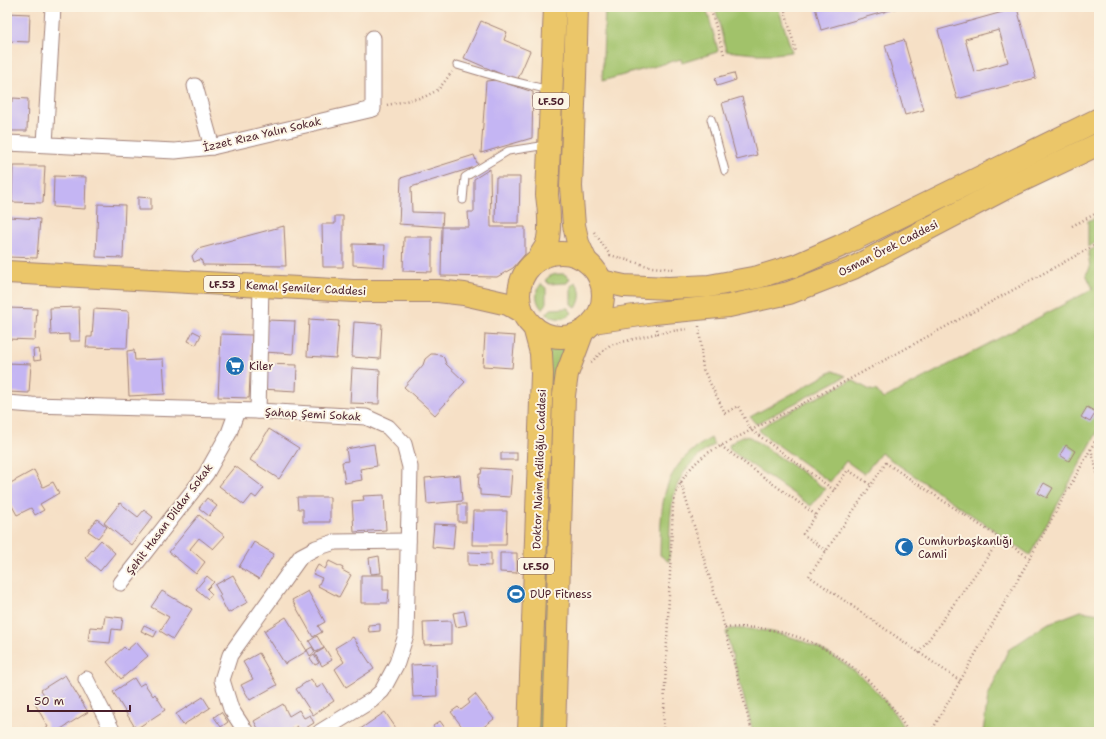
<svg xmlns="http://www.w3.org/2000/svg" width="1106" height="739" viewBox="0 0 1106 739" font-family="'Shantell Sans',sans-serif">
  <style>
    .green { fill: #a1c26a; stroke: #76704a }
    .building { fill: #c4b5f3; fill-rule: evenodd }
    .lines { fill: none; stroke-linecap: round; stroke-linejoin: round }
    .lane-casing { stroke: #a08078; stroke-width: 9 }
    .street-casing { stroke: #a08078; stroke-width: 17 }
    .primary-casing { stroke: #a08078; stroke-width: 24 }
    .path { stroke: #a08078; stroke-width: 2.5; stroke-dasharray: 1 3; stroke-linecap: butt }
    .lane { stroke: #fff; stroke-width: 7 }
    .street { stroke: #fff; stroke-width: 15 }
    .primary { stroke: #ebc669; stroke-width: 22 }
    .labels { text-anchor: middle; stroke-width: 4; stroke-linejoin: round; paint-order: stroke }
    .shield { fill: #fcf5e5; stroke: #7f5f63; stroke-width: 1 }
    .shield-label { font-size: 10px; font-weight: bold; fill: #4a1f2b }
    .street-label { font-size: 11px; fill: #4a1f2b; stroke: #fcf5e5 }
    .poi-label { font-size: 11px; fill: #4a1f2b; stroke: #fcf5e5; text-anchor: start }
  </style>
  <rect width="100%" height="100%" fill="#fcf5e5"/>
  <filter id="ink" filterUnits="userSpaceOnUse"><feTurbulence type="fractalNoise" baseFrequency=".025" numOctaves="2"/><feDisplacementMap in="SourceGraphic" scale="8" xChannelSelector="R" yChannelSelector="G"/><feConvolveMatrix kernelMatrix="1 2 1 2 8 2 1 2 1" color-interpolation-filters="sRGB"/></filter>
  <filter id="wash" filterUnits="userSpaceOnUse"><feTurbulence type="fractalNoise" baseFrequency=".012" numOctaves="4" result="noise"/><feDisplacementMap in="SourceGraphic" scale="16" xChannelSelector="R" yChannelSelector="G"/><feGaussianBlur stdDeviation="0.9" result="paint"/><feColorMatrix in="noise" values="0 0 0 0 0 0 0 0 0 0 0 0 0 0 0 0 0 1.4 0 .05"/><feComposite in="paint" operator="in"/></filter>
  <g filter="url(#wash)">
    <rect width="100%" height="100%" fill="#f6e0c6"/>
    <g class="green">
      <polygon points="605,7 706,7 718,50 717,52 682,63 681,59 602,81"/>
      <polygon points="715,7 778,7 792,52 775,54 755,54 726,51"/>
      <polygon points="1099,216 1099,241 1088,247 1088,221"/>
      <polygon points="1099,246 1099,429 1030,555 881,453 864,474 846,461 830,482 761,433 759,429 774,419 852,380 870,390 877,391 883,399 1093,289 1086,274 1090,268 1088,251"/>
      <polygon points="556,274 564,274 570,278 567,283 549,284 545,280 550,276"/>
      <path d="M575,282C582,289 582,299 576,308L571,304V286Z"/>
      <path d="M541,284L546,288V305L542,309C535,301 535,292 541,284Z"/>
      <path d="M568,308L572,313C565,320 555,320 546,314L551,309Z"/>
      <polygon points="546,346 564,348 558,401 544,726 542,732 537,732"/>
      <polygon points="833,371 846,376 756,424 750,417"/>
      <polygon points="742,436 750,437 806,475 825,489 811,506 730,450 729,445"/>
      <path d="M711,438L714,445C665,475 671,512 669,562L660,555C661,502 660,467 711,438Z"/>
      <polygon points="1081,611 1099,614 1099,732 983,732 988,696 1008,650 1047,624"/>
      <path d="M730,629C802,625 872,670 906,732H753L726,632Z"/>
    </g>
    <g id="blocks">
      <g class="building">
        <polygon points="815,7 901,7 821,30"/>
        <path d="M1017,8L1036,78L957,99L938,30ZM999,30L1008,62L974,72L965,39Z"/>
        <polygon points="7,13 30,14 29,42 7,41"/>
        <polygon points="481,21 507,32 504,40 530,51 517,81 464,58"/>
        <polygon points="904,40 924,110 905,115 885,45"/>
        <polygon points="734,73 736,80 717,86 715,78"/>
        <polygon points="496,80 533,92 532,138 481,153 486,81"/>
        <polygon points="742,97 757,155 737,160 722,103"/>
        <polygon points="13,98 28,99 27,131 7,131 7,101 13,101"/>
        <polygon points="474,155 478,166 411,187 412,212 443,213 442,227 399,224 401,178"/>
        <polygon points="13,166 45,166 43,203 12,202"/>
        <polygon points="490,169 491,227 525,227 525,254 513,268 497,277 441,276 442,227 469,227 468,212 474,212 474,179"/>
        <polygon points="54,176 86,177 85,209 53,207"/>
        <polygon points="496,177 520,177 519,223 495,223"/>
        <polygon points="138,197 151,198 151,210 138,210"/>
        <polygon points="98,204 125,205 123,258 96,257"/>
        <polygon points="335,216 343,216 343,267 323,267 322,224 335,224"/>
        <polygon points="9,217 40,219 37,258 7,257"/>
        <polygon points="284,226 286,266 203,265 201,259 194,262 192,256 198,249"/>
        <polygon points="404,237 432,237 432,272 403,271"/>
        <polygon points="353,244 385,245 384,267 353,265"/>
        <polygon points="79,307 80,341 69,341 69,334 51,335 50,308"/>
        <polygon points="7,308 37,309 35,340 7,339"/>
        <polygon points="94,309 129,311 127,348 86,347 87,337 92,337"/>
        <polygon points="309,319 339,321 336,358 307,356"/>
        <polygon points="267,320 295,321 293,354 265,352"/>
        <polygon points="354,322 382,324 380,359 352,357"/>
        <polygon points="193,331 201,335 196,345 188,341"/>
        <polygon points="221,334 252,335 249,398 218,397"/>
        <polygon points="485,334 515,336 512,368 483,366"/>
        <polygon points="39,349 41,360 34,361 33,350"/>
        <polygon points="134,350 135,360 163,359 165,394 129,396 127,351"/>
        <polygon points="431,354 434,354 441,355 444,358 446,364 465,382 435,415 404,387 423,365 425,359"/>
        <polygon points="7,363 31,364 29,393 7,392"/>
        <polygon points="263,364 297,365 296,391 261,389"/>
        <polygon points="352,368 380,370 379,404 350,403"/>
        <polygon points="1087,407 1096,412 1090,422 1081,417"/>
        <polygon points="269,429 299,448 279,479 250,460"/>
        <polygon points="374,444 377,466 360,469 362,480 345,483 342,462 348,461 346,449"/>
        <polygon points="1066,445 1075,451 1069,461 1060,455"/>
        <rect x="501" y="453" width="16" height="7"/>
        <polygon points="235,466 264,488 256,498 252,495 244,505 219,486"/>
        <polygon points="482,468 512,470 510,497 480,495 480,489 478,489 479,474 481,474"/>
        <polygon points="34,470 43,487 53,482 59,493 40,504 44,510 35,515 31,508 17,515 7,497 7,485"/>
        <polygon points="460,475 462,501 427,504 425,478"/>
        <polygon points="1044,483 1053,488 1047,498 1038,493"/>
        <polygon points="384,495 386,530 354,532 352,501 364,500 363,496"/>
        <polygon points="297,497 330,497 330,522 303,522 303,509 298,509"/>
        <polygon points="207,498 217,506 209,516 199,508"/>
        <polygon points="120,503 138,517 144,510 153,517 131,545 104,523"/>
        <rect x="458" y="504" width="8" height="18"/>
        <polygon points="473,511 507,511 506,545 472,545"/>
        <polygon points="199,515 225,536 213,549 199,538 190,549 205,562 196,574 169,552"/>
        <polygon points="97,519 107,527 98,538 88,531"/>
        <polygon points="434,524 455,525 453,549 432,547"/>
        <polygon points="101,540 115,553 100,571 85,558"/>
        <polygon points="254,542 274,554 259,579 239,567"/>
        <polygon points="468,552 491,553 491,566 468,565"/>
        <polygon points="500,553 517,553 517,573 500,572"/>
        <polygon points="379,556 381,573 371,574 369,558"/>
        <polygon points="329,561 343,568 342,570 351,575 339,597 318,586 322,578 313,574 318,565 325,569"/>
        <polygon points="233,575 248,602 228,613 219,596 221,595 215,585"/>
        <polygon points="361,575 383,575 383,590 389,590 388,603 361,603"/>
        <polygon points="207,576 214,582 207,589 212,594 208,599 196,589"/>
        <polygon points="162,591 192,609 173,639 160,631 169,617 151,607"/>
        <polygon points="308,591 325,622 318,626 322,632 313,637 292,600"/>
        <polygon points="464,611 467,625 456,627 453,613"/>
        <polygon points="105,616 123,618 121,630 112,629 110,643 88,641 90,627 103,628"/>
        <polygon points="286,617 307,651 285,664 264,631"/>
        <polygon points="451,621 451,644 424,645 423,622"/>
        <polygon points="380,624 380,631 369,632 368,625"/>
        <polygon points="144,625 157,631 154,637 141,631"/>
        <polygon points="317,636 324,648 316,652 309,641"/>
        <polygon points="353,637 374,669 346,687 335,669 344,662 335,648"/>
        <polygon points="136,642 148,656 121,679 107,662 124,647 127,650"/>
        <polygon points="312,647 315,652 310,656 307,650"/>
        <polygon points="325,648 332,660 322,666 315,654"/>
        <polygon points="259,653 277,685 250,700 241,685 253,679 243,662"/>
        <polygon points="314,655 319,663 315,665 310,658"/>
        <polygon points="436,664 437,696 413,697 411,665"/>
        <polygon points="65,675 88,712 56,732 42,732 42,731 48,727 34,702 45,696 41,690"/>
        <polygon points="134,678 139,686 144,683 153,696 155,694 165,710 136,729 113,692"/>
        <polygon points="311,679 317,688 323,684 334,701 313,715 296,689"/>
        <polygon points="475,694 494,719 477,732 466,732 451,712 458,707 461,710 470,703 468,700"/>
        <polygon points="203,697 210,708 183,725 176,714"/>
        <polygon points="283,704 289,716 299,710 304,718 310,715 314,723 301,731 297,726 288,732 260,732 254,721"/>
        <polygon points="221,712 228,722 221,727 214,717"/>
        <polygon points="385,712 396,728 390,732 356,732"/>
        <polygon points="440,721 448,732 431,732 435,729 433,726"/>
      </g>
    </g>
  </g>
  <g filter="url(#ink)">
    <use href="#blocks" fill-opacity="0" stroke="#a08078" stroke-width="1"/>
    <g class="lines">
      <g class="lane-casing">
        <g id="lane">
          <polyline points="457,65 501,78 549,90"/>
          <polyline points="711,119 725,171"/>
          <polyline points="463,200 465,177 508,151 547,145"/>
        </g>
      </g>
      <g class="street-casing">
        <g id="street">
          <polyline points="195,86 212,147"/>
          <polyline points="7,143 175,151 212,147 373,109 373,38"/>
          <polyline points="45,144 53,7"/>
          <polyline points="7,403 32,405 258,411 366,417 388,427 404,444 410,467 406,635 397,663 382,691 372,700 320,732"/>
          <polyline points="258,411 261,286"/>
          <polyline points="121,583 206,474 229,433 237,411"/>
          <polyline points="86,679 113,732"/>
          <polyline points="246,732 231,709 222,680 230,655 301,556 316,548 335,542 408,541"/>
        </g>
      </g>
      <g class="primary-casing">
        <g id="primary">
          <polyline points="577,7 575,77 571,187 574,225 578,243 586,261"/>
          <circle cx="561" cy="295" r="42"/>
          <path d="M538,260C540,255 544,250 546,246C551,233 549,208 547,195L555,7"/>
          <polyline points="7,272 353,291 438,291 464,294 508,304 522,312"/>
          <polyline points="601,281 624,286 669,288 709,286 758,277 797,265 840,246 1099,119"/>
          <polyline points="593,322 654,313 729,306 789,293 853,268 1004,189 1099,144"/>
          <polyline points="529,732 542,374 541,353 534,327"/>
          <polyline points="554,732 564,395 567,374 583,331"/>
        </g>
      </g>
      <g class="path">
        <polyline points="710,7 724,54"/>
        <polyline points="784,7 796,52"/>
        <polyline points="387,105 424,97 438,90 452,72"/>
        <polyline points="1072,226 1099,212"/>
        <polyline points="594,232 610,255 651,267 675,269"/>
        <polyline points="699,326 703,369 725,413 738,406 751,430 834,490"/>
        <polyline points="657,329 658,333 687,329"/>
        <polyline points="591,362 610,345 658,333"/>
        <polyline points="721,446 816,515"/>
        <polyline points="1091,449 1099,480"/>
        <polyline points="681,483 725,628 752,732"/>
        <polyline points="826,551 803,534 848,470 871,485"/>
        <path d="M725,628C736,627 747,627 758,628C822,635 878,677 908,732"/>
        <polyline points="919,653 1001,538"/>
        <polyline points="960,681 809,576 886,463 1030,558"/>
        <path d="M663,732L673,505C677,482 692,463 711,451L850,379L1099,243"/>
        <polyline points="931,732 1030,558 1099,434"/>
      </g>
      <use href="#lane" class="lane"/>
      <use href="#street" class="street"/>
      <use href="#primary" class="primary"/>
    </g>
  </g>
  <defs>
    <g id="supermarket-disc" transform="scale(1)"><circle r="9.5" fill="#1f6fb2" stroke="#fcf5e5"/><path d="M-6-5.5h2.5l.6 2H6L4.5 2H-2.5L-4.4-4H-6ZM-1.5 3.2a1.3 1.3 0 1 0 .1 0ZM3 3.2a1.3 1.3 0 1 0 .1 0Z" fill="#fff"/></g>
    <g id="mosque-disc" transform="scale(1)"><circle r="9.5" fill="#1f6fb2" stroke="#fcf5e5"/><path d="M3.5-4.9A6 6 0 1 0 3.5 4.9A5 5 0 1 1 3.5-4.9Z" fill="#fff"/></g>
    <g id="stadium-disc" transform="scale(1)"><circle r="9.5" fill="#1f6fb2" stroke="#fcf5e5"/><path d="M0-5a6.5 5 0 1 0 0 10a6.5 5 0 1 0 0-10ZM-3.5-1.8h7v3.6h-7Z" fill="#fff"/></g>
  </defs>
  <g fill-rule="evenodd">
    <use href="#supermarket-disc" x="235" y="366"/>
    <use href="#mosque-disc" x="904" y="547"/>
    <use href="#stadium-disc" x="516" y="594"/>
  </g>
  <g class="labels">
    <g class="shield">
      <rect x="533" y="93" width="36" height="16" rx="3"/>
      <rect x="204" y="276" width="36" height="16" rx="3"/>
      <rect x="518" y="558" width="36" height="16" rx="3"/>
    </g>
    <g class="shield-label">
      <text x="551" y="105">LF.50</text>
      <text x="222" y="288">LF.53</text>
      <text x="536" y="570">LF.50</text>
    </g>
    <g class="street-label">
      <text transform="translate(262 134) rotate(-13)" y="4">İzzet Rıza Yalın Sokak</text>
      <text transform="translate(888 248) rotate(-27)" y="4">Osman Örek Caddesi</text>
      <text transform="translate(306 288) rotate(3)" y="4">Kemal Şemiler Caddesi</text>
      <text transform="translate(313 414) rotate(3)" y="4">Şahap Şemi Sokak</text>
      <text transform="translate(539 469) rotate(-88)" y="4">Doktor Naim Adiloğlu Caddesi</text>
      <text transform="translate(169 519) rotate(-53)" y="4">Şehit Hasan Dildar Sokak</text>
    </g>
    <g class="poi-label">
      <text x="249" y="370">Kiler</text>
      <text x="918" y="545">Cumhurbaşkanlığı<tspan x="918" dy="13">Camii</tspan></text>
      <text x="530" y="598">DUP Fitness</text>
    </g>
  </g>
  <rect width="1106" height="739" fill="none" stroke="#fcf5e5" stroke-width="24"/>
  <path d="M28 705v6h102v-6" fill="none" stroke="#4a1f2b" stroke-width="2"/>
  <text x="34" y="705" font-size="12" fill="#4a1f2b" stroke="#fcf5e5" stroke-width="3" paint-order="stroke">50 m</text>
</svg>
